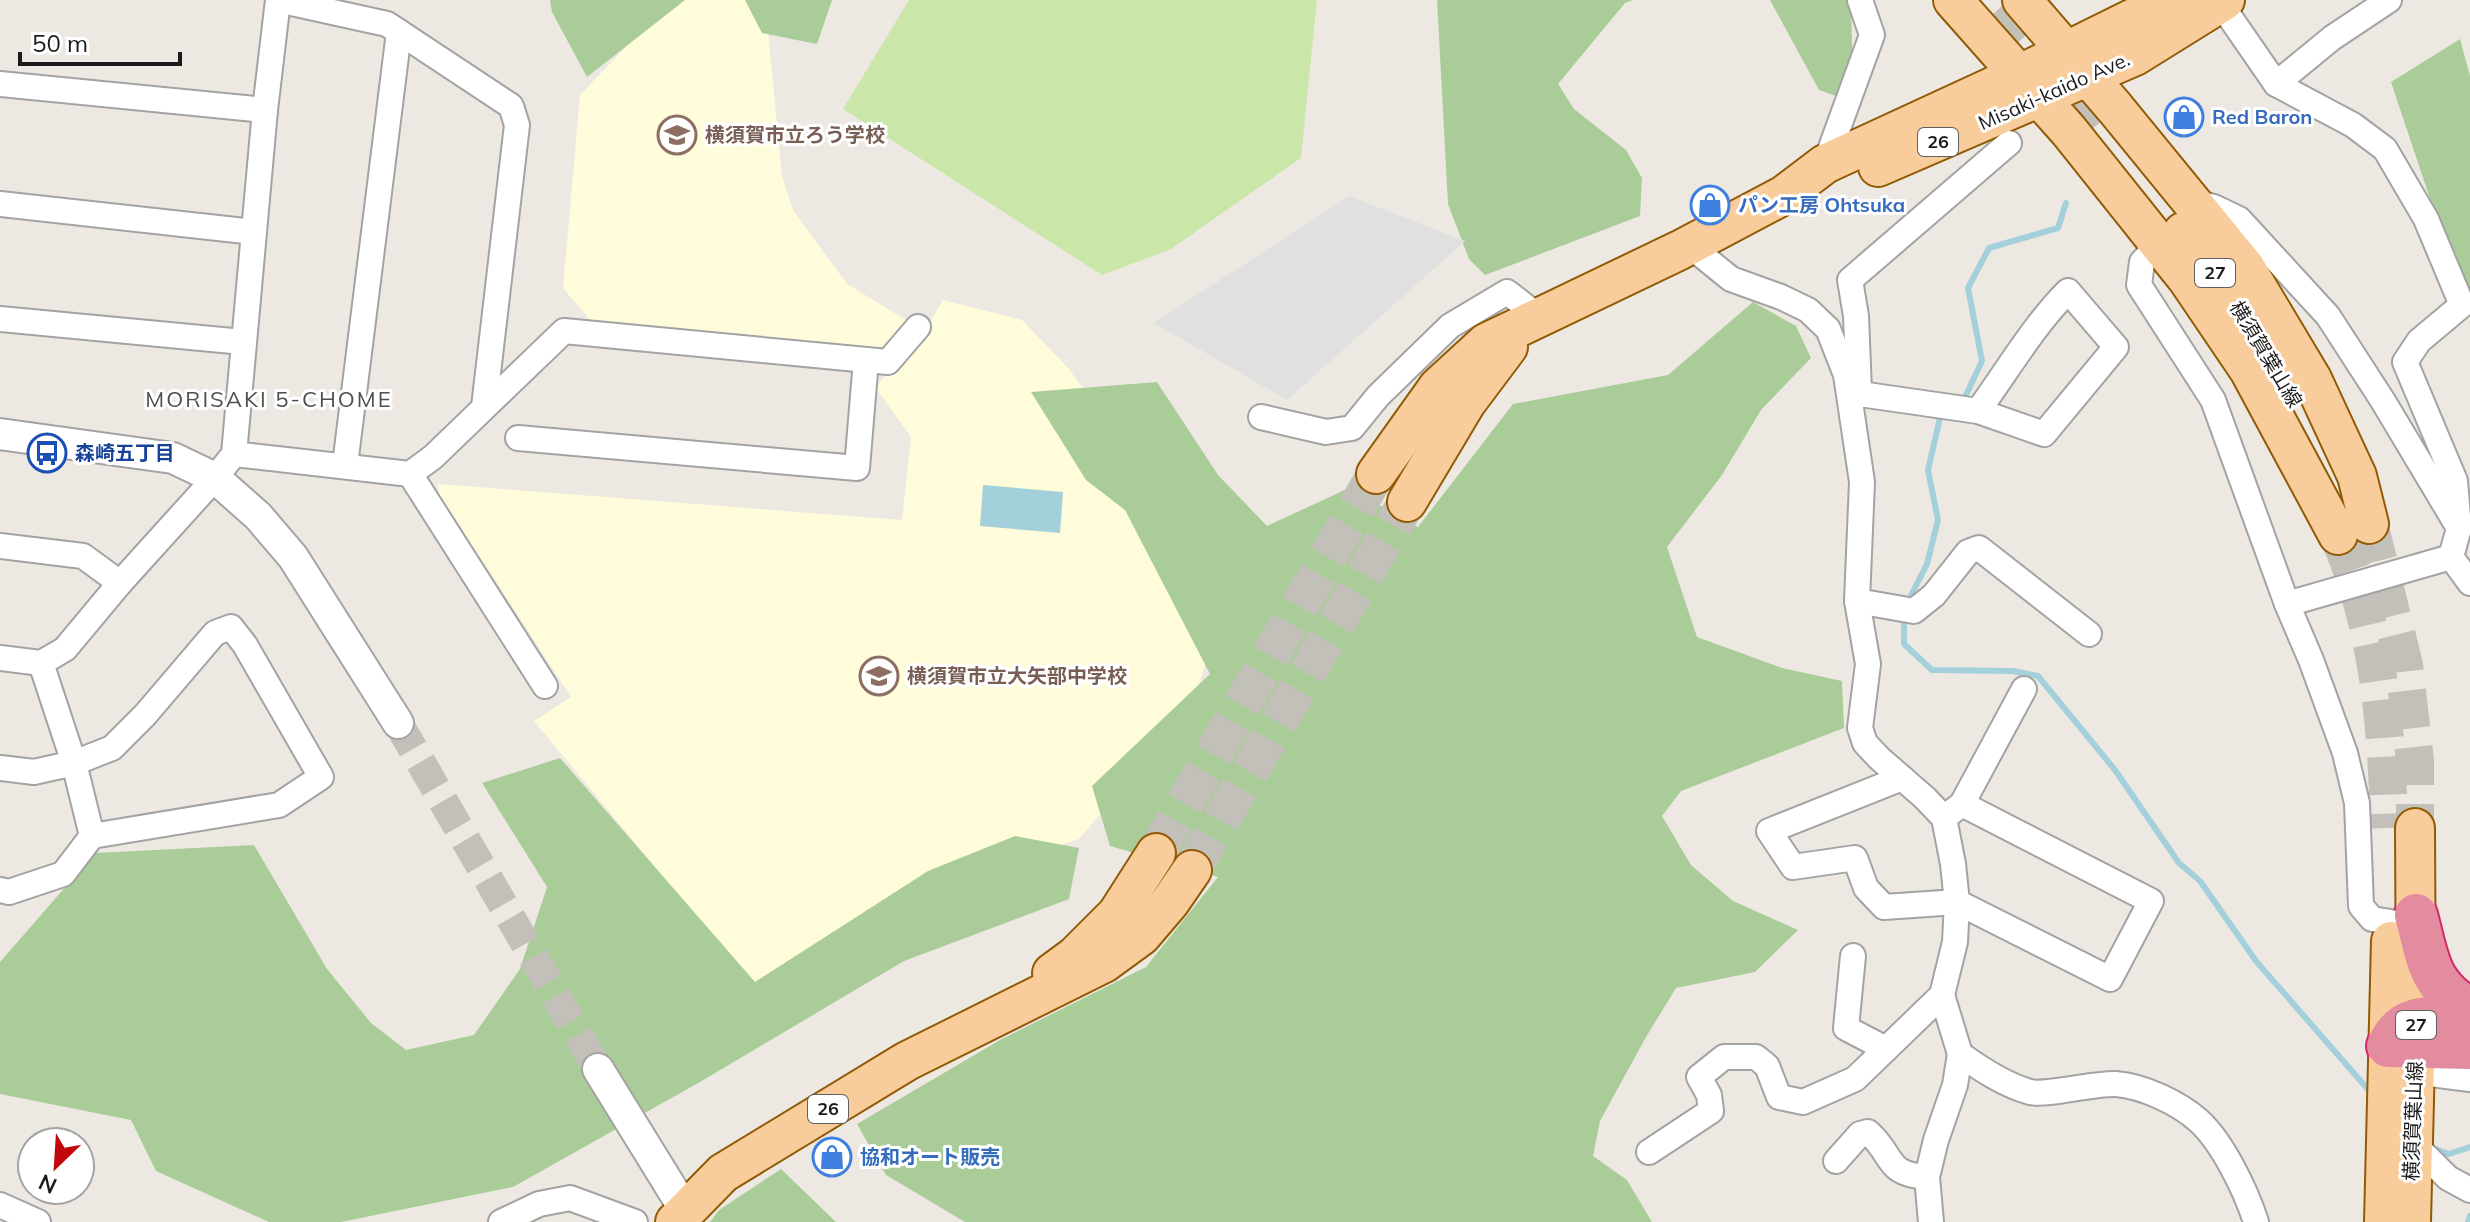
<svg xmlns="http://www.w3.org/2000/svg" width="2470" height="1222" viewBox="0 0 2470 1222" font-family="Mulish,'Noto Sans JP',sans-serif">
  <style>
    .education { fill: #fefcda }
    .grass { fill: #cae7a9 }
    .forest { fill: #a9cc98 }
    .parking { fill: #e0e0e0 }
    .water { fill: #a3d0da }
    .lines { fill: none; stroke-linecap: round; stroke-linejoin: round }
    .stream { stroke: #a3d0da; stroke-width: 6 }
    .tertiary-tunnel { stroke: #c3c0ba; stroke-width: 30; stroke-dasharray: 30 15; stroke-linecap: butt }
    .primary-tunnel { stroke: #c3c0ba; stroke-width: 38; stroke-dasharray: 38 19; stroke-linecap: butt }
    .minor-casing { stroke: #a3a3a3; stroke-width: 28 }
    .tertiary-casing { stroke: #a3a3a3; stroke-width: 34 }
    .primary-casing { stroke: #905b04; stroke-width: 42 }
    .motorway-casing { stroke: #d2296a; stroke-width: 46 }
    .minor { stroke: #fff; stroke-width: 24 }
    .tertiary { stroke: #fff; stroke-width: 30 }
    .primary { stroke: #f9cc9b; stroke-width: 38 }
    .motorway { stroke: #e38b9f; stroke-width: 42 }
    .labels { text-anchor: middle; stroke-width: 6; stroke-linejoin: round; paint-order: stroke }
    .shield { fill: #fff; stroke: #606060; stroke-width: 2 }
    .shield-label { font-size: 18px; font-weight: bold; fill: #1c1c1c }
    .street-label { font-size: 20px; fill: #1c1c1c; stroke: #fff }
    .shop-label { font-size: 20px; font-weight: bold; fill: #366cbe; stroke: #fff; text-anchor: start }
    .education-label { font-size: 20px; font-weight: bold; fill: #785e54; stroke: #fff; text-anchor: start }
    .transit-label { font-size: 20px; font-weight: bold; fill: #164399; stroke: #fff; text-anchor: start }
    .neighbourhood-label { font-size: 22px; letter-spacing: 2px; fill: #4f4f4f; stroke: #fff }
  </style>
  <rect width="100%" height="100%" fill="#ede9e2"/>
  <g class="education">
    <polygon points="671,0 765,0 782,176 793,210 847,284 914,325 890,349 592,322 563,288 580,95"/>
    <polygon points="943,300 1022,320 1069,369 1153,487 1209,654 1191,708 1079,839 917,893 746,1015 685,903 534,721 571,697 439,494 438,484 902,520 911,437 875,387 921,337"/>
  </g>
  <polygon class="grass" points="909,0 1317,0 1301,158 1171,249 1102,275 843,109"/>
  <g class="forest">
    <polygon points="550,0 685,0 587,77 552,12"/>
    <polygon points="745,0 832,0 817,44 762,33"/>
    <polygon points="1437,0 1633,0 1625,3 1558,84 1574,109 1626,150 1642,178 1640,216 1485,275 1469,259 1448,204"/>
    <polygon points="1770,0 1851,0 1853,92 1839,97 1819,90"/>
    <polygon points="2460,39 2470,76 2470,311 2463,297 2391,82"/>
    <polygon points="1753,302 1796,326 1811,358 1761,410 1722,475 1667,547 1697,637 1782,668 1842,681 1844,728 1681,791 1662,816 1691,865 1733,901 1798,930 1755,972 1676,988 1646,1037 1600,1121 1593,1156 1627,1180 1652,1222 965,1222 886,1175 857,1124 1000,1040 1146,967 1218,877 1110,846 1092,786 1210,674 1125,510 1086,480 1031,392 1157,382 1218,475 1267,526 1349,488 1418,527 1513,404 1668,375"/>
    <polygon points="560,758 755,982 928,871 1015,836 1079,848 1069,899 904,961 700,1082 513,1187 341,1222 269,1222 156,1171 131,1120 0,1094 0,962 95,853 254,845 327,969 371,1023 406,1050 474,1035 520,969 547,887 482,783"/>
    <polygon points="781,1169 836,1222 710,1222 719,1210"/>
  </g>
  <polygon class="parking" points="1349,196 1465,241 1287,400 1154,323"/>
  <polygon class="water" points="983,485 1063,492 1060,533 980,526"/>
  <g class="lines">
    <g class="stream">
      <polyline points="1960,400 1965,397 1982,361 1968,288 1989,248 2058,228 2066,203"/>
      <polyline points="1906,605 1927,564 1938,520 1928,470 1941,413 1944,411"/>
      <polyline points="1904,616 1904,644 1932,670 2013,671 2038,676 2115,770 2179,863 2200,881 2256,961 2372,1094"/>
      <polyline points="2432,1148 2449,1154 2470,1147"/>
      <polyline points="2468,1222 2470,1216"/>
    </g>
    <polyline class="tertiary-tunnel" points="398,723 598,1069"/>
    <g class="primary-tunnel">
      <polyline points="1994,13 2104,138"/>
      <polyline points="2369,524 2404,665 2415,761 2415,828"/>
      <path d="M2338,535C2379,627 2387,729 2389,828"/>
      <polyline points="1156,853 1376,474"/>
      <polyline points="1192,870 1407,502"/>
    </g>
    <g class="minor-casing">
      <g id="minor">
        <polyline points="278,0 387,24 511,106 517,125 484,407"/>
        <polyline points="2218,0 2276,84 2353,125 2385,149 2426,219 2462,305 2419,341 2405,362 2455,481 2459,528"/>
        <polyline points="0,84 265,110"/>
        <polyline points="2276,84 2332,38 2389,0"/>
        <polyline points="1825,164 1872,35 1860,0"/>
        <polyline points="2195,202 2214,207 2239,219 2328,316 2383,401 2459,528 2451,557 2470,583"/>
        <polyline points="0,204 254,232"/>
        <polyline points="2160,243 2142,262 2139,285 2213,400 2287,604 2311,660 2345,753 2357,803 2361,906 2372,919 2391,922"/>
        <polyline points="1689,245 1731,279 1781,297 1808,310 1828,329 1846,375 1862,482 1857,601 1868,664 1860,728 1865,743 1879,758 1925,798 1944,818 1953,864 1957,902 1955,942 1942,995 1960,1054 1955,1085 1936,1140 1927,1177 1931,1222"/>
        <polyline points="0,319 243,342"/>
        <polyline points="1859,391 1856,316 1850,280 2009,143"/>
        <path d="M1852,401L1860,394L1978,411L2044,434L2116,347L2068,291C2033,326 2008,370 1978,411"/>
        <polyline points="1261,417 1326,432 1352,428 1378,396 1450,326 1507,292 1538,316"/>
        <polyline points="518,438 857,468 866,360"/>
        <polyline points="234,454 410,474 433,457 564,331 888,362 918,327"/>
        <polyline points="345,465 399,32"/>
        <polyline points="410,474 545,686"/>
        <polyline points="0,546 83,556 120,583"/>
        <polyline points="1857,601 1914,611 1934,595 1968,552 1979,548 2089,634"/>
        <polyline points="2287,604 2451,557"/>
        <polyline points="0,658 41,663 65,649 120,583 215,478 234,454 265,110 278,0"/>
        <polyline points="41,663 74,763 92,836"/>
        <polyline points="0,768 34,772 74,763 112,748 145,715 215,633 231,627 245,645 321,777 279,805 92,836 63,874 9,892 0,890"/>
        <polyline points="1902,778 1769,831 1793,867 1855,858 1866,888 1884,907 1957,902 2110,979 2151,901 1962,804"/>
        <polyline points="1949,814 1962,804 2024,689"/>
        <polyline points="1853,956 1846,1028 1886,1049"/>
        <path d="M1960,1054C1982,1070 2005,1085 2030,1092C2047,1096 2093,1083 2116,1084C2143,1086 2179,1103 2199,1121C2223,1143 2246,1191 2256,1222"/>
        <polyline points="2415,1072 2470,1079"/>
        <polyline points="2412,1142 2448,1178 2470,1190"/>
        <polyline points="1649,1152 1711,1111 1709,1095 1699,1077 1724,1057 1756,1057 1767,1066 1779,1097 1803,1102 1855,1079 1942,995"/>
        <path d="M1836,1161L1860,1134L1868,1132C1895,1156 1884,1174 1927,1177"/>
        <polyline points="0,1205 38,1222"/>
        <polyline points="501,1222 539,1204 570,1198 635,1222"/>
      </g>
    </g>
    <g class="tertiary-casing">
      <g id="tertiary">
        <polyline points="0,434 173,458 215,478 258,516 293,557 398,723"/>
        <polyline points="598,1069 685,1210"/>
      </g>
    </g>
    <g class="primary-casing">
      <g id="primary">
        <polyline points="1953,0 2069,131 2188,280 2249,370 2338,535"/>
        <polyline points="2022,0 2115,108 2245,267 2312,379 2357,476 2369,524"/>
        <polyline points="1878,167 2135,56 2225,0"/>
        <polyline points="2183,232 2225,285 2253,328"/>
        <polyline points="1376,474 1438,387 1486,343 1680,250 1784,195 1825,164 2020,74 2170,0"/>
        <polyline points="1407,502 1466,403 1508,347"/>
        <polyline points="1052,973 1075,956 1117,914 1156,853"/>
        <polyline points="675,1222 723,1173 907,1061 1104,963 1141,936 1170,902 1192,870"/>
        <polyline points="2384,1222 2391,941"/>
        <polyline points="2411,1222 2416,1019 2415,828"/>
      </g>
    </g>
    <g class="motorway-casing">
      <g id="motorway">
        <path d="M2416,915C2428,959 2427,984 2470,1010"/>
        <path d="M2470,1020C2436,1019 2404,1009 2388,1046L2470,1048"/>
      </g>
    </g>
    <use href="#minor" class="minor"/>
    <use href="#tertiary" class="tertiary"/>
    <use href="#primary" class="primary"/>
    <use href="#motorway" class="motorway"/>
  </g>
  <defs>
    <g id="shop-ring" transform="scale(2)"><circle r="9.5" fill="#fff" stroke="#3f7fe0" stroke-width="1.5"/><path d="M-5-2.5h2.3a2.7 3.5 0 0 1 5.4 0H5L5.5 6h-11ZM-1.5-2.5h3a1.5 2.3 0 0 0-3 0Z" fill="#3f7fe0"/></g>
    <g id="school-ring" transform="scale(2)"><circle r="9.5" fill="#fff" stroke="#8d6e63" stroke-width="1.5"/><path d="M0-5L7-2L0 1L-7-2ZM-4 1L0 2.5L4 1V4Q0 6-4 4Z" fill="#8d6e63"/></g>
    <g id="bus-ring" transform="scale(2)"><circle r="9.5" fill="#fff" stroke="#1a4fb4" stroke-width="1.5"/><path d="M-5-6H5V4H4V6H2V4H-2V6H-4V4H-5ZM-3.5-4V0h7V-4ZM-3.5 1.2v1.5H-2V1.2ZM2 1.2v1.5H3.5V1.2Z" fill="#1a4fb4"/></g>
  </defs>
  <g fill-rule="evenodd">
    <use href="#shop-ring" x="2184" y="117"/>
    <use href="#school-ring" x="677" y="135"/>
    <use href="#shop-ring" x="1710" y="205"/>
    <use href="#bus-ring" x="47" y="453"/>
    <use href="#school-ring" x="879" y="676"/>
    <use href="#shop-ring" x="832" y="1157"/>
  </g>
  <g class="labels">
    <g class="shield">
      <rect x="1918" y="128" width="40" height="28" rx="6"/>
      <rect x="2195" y="259" width="40" height="28" rx="6"/>
      <rect x="2396" y="1011" width="40" height="28" rx="6"/>
      <rect x="808" y="1095" width="40" height="28" rx="6"/>
    </g>
    <g class="shield-label">
      <text x="1938" y="148">26</text>
      <text x="2215" y="279">27</text>
      <text x="2416" y="1031">27</text>
      <text x="828" y="1115">26</text>
    </g>
    <g class="street-label">
      <text transform="translate(2054 91) rotate(-24)" y="7">Misaki-kaido Ave.</text>
      <text transform="translate(2266 354) rotate(59)" y="7">横須賀葉山線</text>
      <text transform="translate(2413 1121) rotate(-88)" y="7">横須賀葉山線</text>
    </g>
    <g class="shop-label">
      <text x="2212" y="124">Red Baron</text>
      <text x="1738" y="212">パン工房 Ohtsuka</text>
      <text x="860" y="1164">協和オート販売</text>
    </g>
    <g class="education-label">
      <text x="705" y="142">横須賀市立ろう学校</text>
      <text x="907" y="683">横須賀市立大矢部中学校</text>
    </g>
    <g class="transit-label">
      <text x="75" y="460">森崎五丁目</text>
    </g>
    <g class="neighbourhood-label">
      <text x="269" y="407">MORISAKI 5-CHOME</text>
    </g>
  </g>
  <g transform="translate(56 1166) rotate(205)"><circle r="38" fill="#ffffff" stroke="#a4a4a4" stroke-width="2"/>
  <path d="M0-6L14 30L0 20L-14 30Z" fill="#c2060e"/>
  <text y="-12" font-size="22" font-weight="bold" text-anchor="middle" fill="#1c1c1c">N</text>
  </g>
  <path d="M20 52v12h160v-12" fill="none" stroke="#1c1c1c" stroke-width="4"/>
  <text x="32" y="52" font-size="24" fill="#1c1c1c" stroke="#ffffff" stroke-width="6" paint-order="stroke">50 m</text>
</svg>
